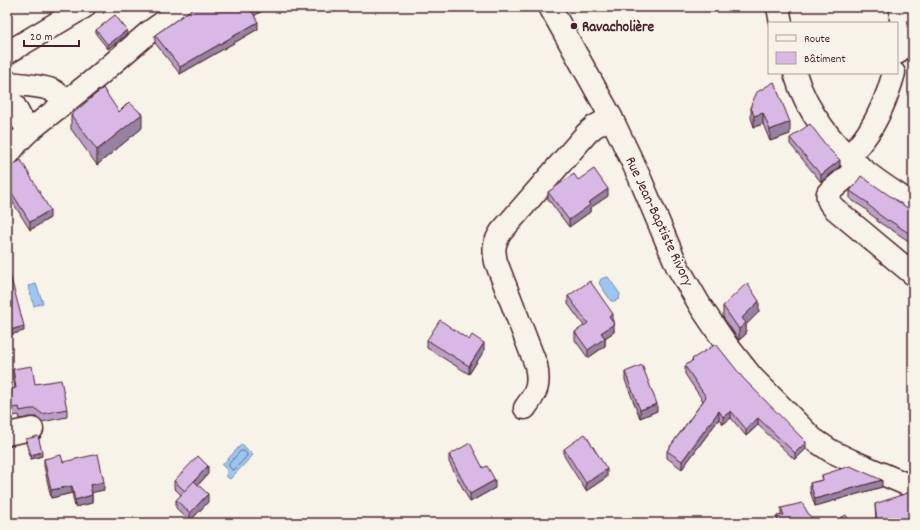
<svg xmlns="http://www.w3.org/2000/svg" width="920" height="530" viewBox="0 0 920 530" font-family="Dekko,sans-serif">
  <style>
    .water { fill: #9bc6f4; stroke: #7b83a4 }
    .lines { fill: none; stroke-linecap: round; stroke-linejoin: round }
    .shore { stroke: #6a627b; stroke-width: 1 }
    .minor-casing { stroke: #4a1f2b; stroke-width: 25 }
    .path { stroke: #4a1f2b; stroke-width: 2.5; stroke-dasharray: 1 3; stroke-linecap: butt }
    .minor { stroke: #f7f3e8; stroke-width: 22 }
    .wall { fill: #ba9fc6; stroke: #4a1f2b }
    .shaded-wall { fill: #9782a1; stroke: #4a1f2b }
    .building { fill: #d8b9e6; stroke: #4a1f2b }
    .poi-dot { fill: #4a1f2b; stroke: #f7f3e8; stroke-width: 1.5 }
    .labels { text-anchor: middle; stroke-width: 3; stroke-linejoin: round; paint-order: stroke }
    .poi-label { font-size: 15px; font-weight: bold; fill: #4a1f2b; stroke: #f7f3e8; text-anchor: start }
    .street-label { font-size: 15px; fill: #4a1f2b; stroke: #f7f3e8 }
  </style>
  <rect width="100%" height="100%" fill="#f7f3e8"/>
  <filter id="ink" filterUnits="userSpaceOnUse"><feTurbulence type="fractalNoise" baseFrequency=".025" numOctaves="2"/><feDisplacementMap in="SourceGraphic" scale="8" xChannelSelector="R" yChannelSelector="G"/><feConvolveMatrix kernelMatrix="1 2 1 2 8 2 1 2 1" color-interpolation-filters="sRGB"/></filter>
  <g filter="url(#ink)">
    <g class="water">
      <polygon points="606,277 608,277 620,294 619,299 615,301 611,301 599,283 601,279"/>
      <polygon points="36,284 43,303 34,306 28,286"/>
      <polygon points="242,444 253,455 230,479 226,476 227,470 222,465"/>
    </g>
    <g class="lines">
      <polygon class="shore" points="241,451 244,451 247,454 247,456 234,470 232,470 229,466 229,464"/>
      <g class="minor-casing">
        <g id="minor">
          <polyline points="550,7 611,117 639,176 677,266 701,307 726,344 752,377 813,439 831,451 852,461 913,487"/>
          <polyline points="778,7 781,23"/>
          <polyline points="7,53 84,7"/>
          <polyline points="897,53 901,23 901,7"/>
          <path d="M795,73C806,112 837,151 870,175C884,186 899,195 913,205"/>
          <path d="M7,83C18,84 45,86 54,91C59,94 62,98 66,102"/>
          <polyline points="7,96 14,105 26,128 29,131"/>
          <polyline points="7,156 18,142 29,131 97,77 148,33 185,7"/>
          <path d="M848,157C855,150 862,142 868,133C880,115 888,94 894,73"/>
          <path d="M858,165L849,175L828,193C826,200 831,205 835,209L913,274"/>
          <path d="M525,408C537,392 540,385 536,365L496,262C493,248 494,243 501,232L587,133L594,127L611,117"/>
          <polyline points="7,434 32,429"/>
        </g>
      </g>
      <polyline class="path" points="103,13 113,7"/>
      <use href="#minor" class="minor"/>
    </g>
    <g class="wall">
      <polygon points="194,7 268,7 254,16 258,29 180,74 155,43 155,35 192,9"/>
      <polygon points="96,30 127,34 108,49 96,34"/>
      <polygon points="751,105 790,134 770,141 763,124 754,127 751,118"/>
      <polygon points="119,112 142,128 97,165 71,129 71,115"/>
      <polygon points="790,138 840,166 821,182 790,144"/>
      <polygon points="7,168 50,218 30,230 7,193"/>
      <polygon points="578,180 608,196 590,208 590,212 569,227 548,199 548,192"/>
      <polygon points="850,191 913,210 913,244 889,228 888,228 877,221 877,219 867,212 867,210 850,199"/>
      <polygon points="568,296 613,322 614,332 605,338 605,346 588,358 575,340 575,332 584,326 568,304"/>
      <polygon points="723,306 759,312 746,325 746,334 739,340 723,317"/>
      <polygon points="427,340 484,351 469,374 427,348"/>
      <polygon points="692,359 743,378 806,449 795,460 758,425 746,436 731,418 723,424 719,419 682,469 667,458 667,451 703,401 685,374 685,366 692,361"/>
      <polygon points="13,369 35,384 67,409 67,417 42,422 36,417 30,417 20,419 19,415 7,417 7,390 15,388 13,377"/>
      <polygon points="625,372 657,411 640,418 625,380"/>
      <polygon points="26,439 42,456 31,459 26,443"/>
      <polygon points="564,449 607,477 586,491 564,456"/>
      <polygon points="449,455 483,468 495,488 470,502 449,462"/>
      <polygon points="44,459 63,462 104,490 92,492 92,503 75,507 72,493 51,498 44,466"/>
      <polygon points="208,474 198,485 208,502 190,521 176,508 176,500 181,495 174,488 174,481"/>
      <polygon points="822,475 882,487 815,506 810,491 810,483 822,480"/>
      <polygon points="875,504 913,523 876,523"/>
      <polygon points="781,508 814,523 777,523 777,516 781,516"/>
    </g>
    <g class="shaded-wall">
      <polygon points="256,7 268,7 251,18 251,10"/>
      <polygon points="258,22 258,29 180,74 180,67"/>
      <polygon points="127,30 127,34 108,49 108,45"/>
      <polygon points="763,113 763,124 754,127 754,116"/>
      <polygon points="142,114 142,128 97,165 97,150"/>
      <polygon points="790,122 790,134 770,141 770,130"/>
      <polygon points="840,160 840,166 821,182 821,175"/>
      <polygon points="608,189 608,196 590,208 590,212 569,227 569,220 588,203"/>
      <polygon points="50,210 50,218 30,230 30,222"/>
      <polygon points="759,301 759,312 746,325 746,334 739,340 739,329 742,318"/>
      <polygon points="613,314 613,322 609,325 609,317"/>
      <polygon points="614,324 614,332 605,338 605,346 588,358 588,350 601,333"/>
      <polygon points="24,326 24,331 7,336 7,331"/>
      <polygon points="484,343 484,351 469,374 469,366"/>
      <polygon points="657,404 657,411 640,418 640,410"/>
      <polygon points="719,411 719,419 682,469 682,461"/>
      <polygon points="731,411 731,418 723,424 723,417"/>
      <polygon points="758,418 758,425 746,436 746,429"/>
      <polygon points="806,442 806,449 795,460 795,453"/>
      <polygon points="42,452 42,456 31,459 31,455"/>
      <polygon points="208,466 208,474 185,498 185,491"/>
      <polygon points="607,469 607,477 586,491 586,483"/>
      <polygon points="495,480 495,488 470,502 470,494"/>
      <polygon points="882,480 882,487 815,506 815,499"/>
      <polygon points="104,482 104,490 90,493 90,485"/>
      <polygon points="72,486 72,493 51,498 51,490"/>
      <polygon points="208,494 208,502 190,521 190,513"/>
      <polygon points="92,495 92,503 75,507 75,500"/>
    </g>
    <g class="building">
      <polygon points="194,7 256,7 251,10 258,22 180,67 155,35 192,9"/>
      <polygon points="115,15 127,30 108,45 96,30"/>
      <polygon points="774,82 790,122 770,130 763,113 754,116 751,107 751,105 757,92"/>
      <polygon points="103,88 119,112 129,102 142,114 97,150 71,115"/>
      <polygon points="810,124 828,148 840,160 821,175 790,138"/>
      <polygon points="21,160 50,210 30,222 7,185 7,168"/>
      <polygon points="594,169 608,189 588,203 590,205 569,220 548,192 574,174 578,180"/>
      <polygon points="861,176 906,207 913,210 913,236 889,220 888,221 877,213 877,212 867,204 868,203 850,191"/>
      <polygon points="7,264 24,326 7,331"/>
      <polygon points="590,281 613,314 609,317 614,324 601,333 605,338 588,350 575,332 588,323 568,296"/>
      <polygon points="747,283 759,301 742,318 746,323 739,329 723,306"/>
      <polygon points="440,320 469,340 472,335 484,343 469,366 427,340"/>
      <polygon points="716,344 743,378 806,442 795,453 758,418 746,429 731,411 723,417 719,411 682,461 667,451 706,397 685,366 693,360 692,359"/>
      <polygon points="642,365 657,404 640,410 625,372"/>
      <polygon points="32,366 35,384 61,380 67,409 42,414 36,409 30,409 20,411 19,407 7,409 7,390 16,388 13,369"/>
      <polygon points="585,434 607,469 586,483 564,449"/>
      <polygon points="38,436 42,452 31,455 26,439"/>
      <polygon points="470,443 483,468 487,466 495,480 470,494 449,455"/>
      <polygon points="98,454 104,482 90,485 92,495 75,500 72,486 51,490 44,459 61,455 63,462"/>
      <polygon points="198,456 208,466 185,491 174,481"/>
      <polygon points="850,466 882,480 815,499 810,483 823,480 822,475"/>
      <polygon points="194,481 208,494 190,513 176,500"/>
      <polygon points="913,491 913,523 877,523 875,504"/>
      <polygon points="802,503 814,523 779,523 777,516 784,515 781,508"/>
      <polygon points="846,515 851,523 831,523"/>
    </g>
  </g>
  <circle class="poi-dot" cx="574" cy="26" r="4"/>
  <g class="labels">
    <g class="poi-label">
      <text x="582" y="31">Ravacholière</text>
    </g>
    <g class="street-label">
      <text transform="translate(660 221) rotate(65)" y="5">Rue Jean-Baptiste Rivory</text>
    </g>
  </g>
  <rect width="920" height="530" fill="none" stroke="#f7f3e8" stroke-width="24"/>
  <rect x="12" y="12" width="896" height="506" fill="none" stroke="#4a1f2b" stroke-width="1.5" filter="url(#ink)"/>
  <rect x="768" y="22" width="130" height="52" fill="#f7f3e8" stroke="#b29e9c"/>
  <rect x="776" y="35" width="20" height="6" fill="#f7f3e8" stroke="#b29e9c"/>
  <text x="804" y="42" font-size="12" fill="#4a1f2b">Route</text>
  <rect x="776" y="52" width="20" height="12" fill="#d8b9e6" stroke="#b29e9c"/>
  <text x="804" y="62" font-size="12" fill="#4a1f2b">Bâtiment</text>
  <path d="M24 40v6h55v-6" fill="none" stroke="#4a1f2b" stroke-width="2"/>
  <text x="30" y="40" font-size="12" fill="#4a1f2b" stroke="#f7f3e8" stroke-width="3" paint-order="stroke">20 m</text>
</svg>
